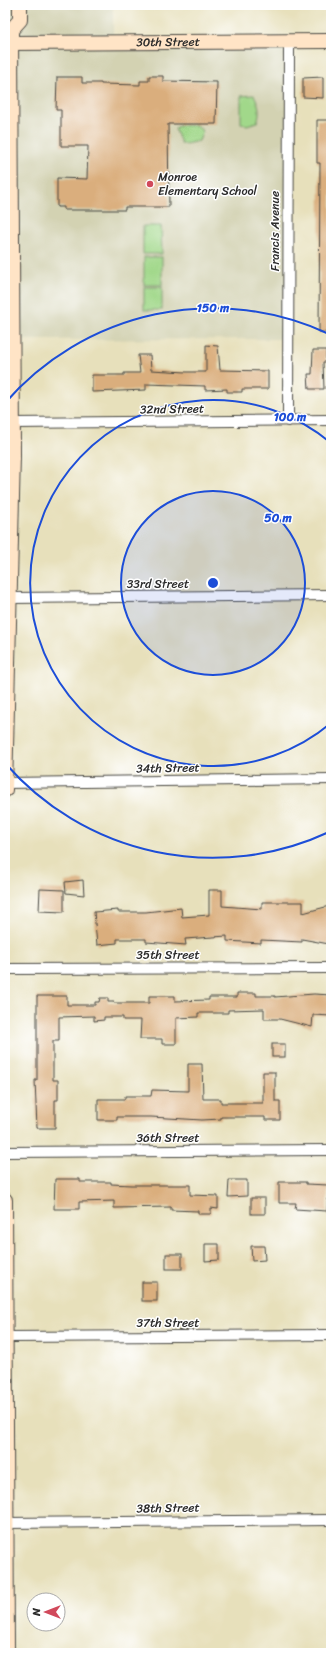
<svg xmlns="http://www.w3.org/2000/svg" width="336" height="1658" viewBox="0 0 336 1658" font-family="Sriracha,sans-serif">
  <style>
    .built { fill: #d3d2b2 }
    .green { fill: #a1d88a; stroke: #66825a }
    .building { fill: #daae7d }
    .lines { fill: none; stroke-linecap: round; stroke-linejoin: round }
    .street-casing { stroke: #474641; stroke-width: 12 }
    .secondary-casing { stroke: #474641; stroke-width: 16 }
    .street { stroke: #fff; stroke-width: 10 }
    .secondary { stroke: #ffe4c6; stroke-width: 14 }
    .ring { fill: none; stroke: #1d4ed8; stroke-width: 2 }
    .poi-dot { fill: #d1495b; stroke: #fff; stroke-width: 1.5 }
    .labels { text-anchor: middle; stroke-width: 3; stroke-linejoin: round; paint-order: stroke }
    .street-label { font-size: 12px; fill: #2b2b2b; stroke: #fff }
    .poi-label { font-size: 12px; fill: #2b2b2b; stroke: #fff; text-anchor: start }
    .centre { fill: #1d4ed8; stroke: #fff; stroke-width: 2 }
    .ring-label { font-size: 12px; text-anchor: middle; font-weight: bold; fill: #1d4ed8; stroke: #fff; stroke-width: 3; stroke-linejoin: round; paint-order: stroke }
  </style>
  <rect width="100%" height="100%" fill="#fff"/>
  <filter id="ink" filterUnits="userSpaceOnUse"><feTurbulence type="fractalNoise" baseFrequency=".025" numOctaves="2"/><feDisplacementMap in="SourceGraphic" scale="8" xChannelSelector="R" yChannelSelector="G"/><feConvolveMatrix kernelMatrix="1 2 1 2 8 2 1 2 1" color-interpolation-filters="sRGB"/></filter>
  <filter id="wash" filterUnits="userSpaceOnUse"><feTurbulence type="fractalNoise" baseFrequency=".012" numOctaves="4" result="noise"/><feDisplacementMap in="SourceGraphic" scale="16" xChannelSelector="R" yChannelSelector="G"/><feGaussianBlur stdDeviation="0.9" result="paint"/><feColorMatrix in="noise" values="0 0 0 0 0 0 0 0 0 0 0 0 0 0 0 0 0 1.4 0 .05"/><feComposite in="paint" operator="in"/></filter>
  <g filter="url(#wash)">
    <rect width="100%" height="100%" fill="#e7e0bb"/>
    <polygon class="built" points="11,5 113,5 113,42 289,41 288,339 12,340"/>
    <g class="green">
      <path d="M254,95C259,104 261,112 257,122L247,125L241,123V96Z"/>
      <path d="M195,125L203,131L199,141L185,144L181,143L175,129C180,123 188,127 195,125Z"/>
      <polygon points="143,226 161,226 162,254 143,254"/>
      <rect x="144" y="257" width="18" height="28"/>
      <rect x="144" y="287" width="18" height="23"/>
    </g>
    <g id="blocks">
      <g class="building">
        <polygon points="149,76 163,76 163,81 217,82 216,124 168,124 169,207 125,207 125,210 64,210 64,207 57,207 57,178 87,179 88,146 61,146 61,110 56,110 57,77 82,77 82,83 101,83 101,84 140,85 140,81 149,81"/>
        <polygon points="323,77 323,98 303,97 303,78"/>
        <polygon points="317,120 331,120 331,332 319,332 320,163 317,163"/>
        <polygon points="206,345 218,346 220,370 268,371 268,389 242,389 242,392 227,392 227,389 205,390 205,386 146,384 146,390 92,392 92,375 124,375 124,373 140,373 138,355 150,355 151,370 186,372 206,372"/>
        <polygon points="313,350 326,350 326,362 323,362 324,389 309,389 308,374 312,374"/>
        <polygon points="83,880 84,895 66,893 65,882"/>
        <polygon points="40,889 64,890 64,912 39,911"/>
        <polygon points="209,890 222,890 222,906 262,909 262,902 303,902 303,913 329,906 329,944 302,939 302,942 261,940 261,943 227,941 227,936 185,939 186,945 146,942 146,939 117,939 117,943 97,945 94,912 118,910 118,912 146,912 181,908 182,917 209,915"/>
        <polygon points="237,993 256,993 256,996 275,996 275,997 314,994 331,995 331,1016 313,1015 312,1027 280,1019 264,1019 264,1009 228,1010 228,1013 198,1013 198,1017 176,1018 176,1044 162,1044 162,1039 140,1039 141,1020 123,1020 123,1017 104,1017 104,1020 94,1021 94,1016 59,1017 59,1041 53,1041 53,1080 58,1080 58,1100 55,1100 55,1128 37,1128 35,1080 37,1080 37,996 67,996 67,1005 95,1005 95,1002 99,1002 100,998 108,998 108,1002 114,1002 114,1003 149,1003 149,996 175,996 175,1001 209,1000 209,997 237,997"/>
        <rect x="272" y="1044" width="13" height="13"/>
        <polygon points="188,1064 202,1064 203,1099 221,1099 221,1103 263,1103 263,1072 275,1072 275,1101 280,1101 280,1120 265,1120 265,1117 221,1117 221,1119 202,1120 151,1117 117,1117 117,1120 98,1120 98,1099 125,1099 125,1096 151,1096 152,1090 188,1091"/>
        <polygon points="55,1179 80,1179 80,1182 111,1182 111,1184 131,1185 190,1185 190,1195 218,1196 218,1209 211,1208 211,1214 198,1214 198,1211 171,1210 171,1207 114,1208 114,1201 79,1202 79,1209 54,1209"/>
        <polygon points="229,1180 247,1180 247,1196 228,1197"/>
        <polygon points="279,1182 306,1182 306,1184 328,1185 327,1211 295,1209 296,1203 279,1203"/>
        <rect x="251" y="1198" width="14" height="16"/>
        <polygon points="205,1244 219,1244 219,1260 205,1261"/>
        <polygon points="251,1246 264,1246 265,1260 252,1261"/>
        <rect x="166" y="1254" width="16" height="15"/>
        <rect x="142" y="1282" width="15" height="19"/>
      </g>
    </g>
  </g>
  <g filter="url(#ink)">
    <use href="#blocks" fill-opacity="0" stroke="#474641" stroke-width="1"/>
    <g class="lines">
      <g class="street-casing">
        <g id="street">
          <polyline points="288,421 289,41"/>
          <polyline points="12,423 331,420"/>
          <polyline points="10,598 331,595"/>
          <polyline points="5,783 331,779"/>
          <polyline points="5,969 331,968"/>
          <polyline points="5,1152 331,1150"/>
          <polyline points="5,1337 331,1335"/>
          <polyline points="5,1523 331,1520"/>
        </g>
      </g>
      <g class="secondary-casing">
        <g id="secondary">
          <path id="s1" d="M5,43L331,41"/>
          <polyline points="5,790 13,455 11,30 20,20 20,5"/>
          <polyline points="5,1200 7,1653"/>
        </g>
      </g>
      <use href="#street" class="street"/>
      <use href="#secondary" class="secondary"/>
    </g>
  </g>
  <circle cx="213" cy="583" r="92" fill="#1d4ed8" fill-opacity=".12"/>
  <g class="ring">
    <circle cx="213" cy="583" r="92"/>
    <path d="M331 723A183 183 0 1 1 331 443"/>
    <path d="M329 832A275 275 0 0 1 5 763M5 403A275 275 0 0 1 329 334"/>
  </g>
  <circle class="poi-dot" cx="150" cy="184" r="4"/>
  <g class="labels">
    <g class="street-label">
      <text dy="4" stroke="none"><textPath href="#s1" startOffset="163">30th Street</textPath></text>
      <text transform="translate(275 231) rotate(-90)" y="4">Francis Avenue</text>
      <text transform="translate(172 409) rotate(-1)" y="4">32nd Street</text>
      <text x="158" y="588">33rd Street</text>
      <text transform="translate(168 768) rotate(-1)" y="4">34th Street</text>
      <text x="168" y="959">35th Street</text>
      <text x="168" y="1142">36th Street</text>
      <text x="168" y="1327">37th Street</text>
      <text transform="translate(168 1508) rotate(-1)" y="4">38th Street</text>
    </g>
    <g class="poi-label">
      <text x="158" y="181">Monroe<tspan x="158" dy="14">Elementary School</tspan></text>
    </g>
  </g>
  <circle cx="213" cy="583" r="6" class="centre"/>
  <g class="ring-label">
    <text x="213" y="312">150 m</text>
    <text x="290" y="421">100 m</text>
    <text x="278" y="522">50 m</text>
  </g>
  <rect width="336" height="1658" fill="none" stroke="#fff" stroke-width="20"/>
  <g transform="translate(46 1612) rotate(270)"><circle r="19" fill="#ffffff" stroke="#aaaaaa"/>
  <path d="M0-3L7 15L0 10L-7 15Z" fill="#d1495b"/>
  <text y="-6" font-size="11" font-weight="bold" text-anchor="middle" fill="#2b2b2b">N</text>
  </g>
</svg>
